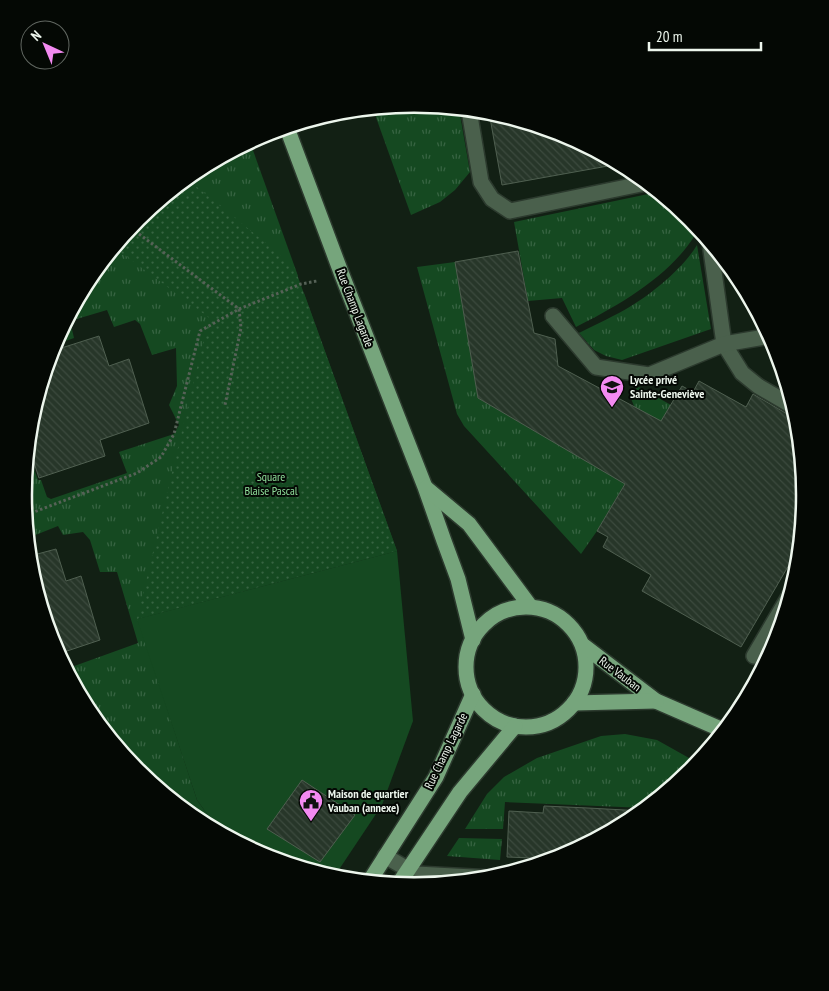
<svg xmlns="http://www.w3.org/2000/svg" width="829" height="991" viewBox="0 0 829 991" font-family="'PT Sans Narrow',sans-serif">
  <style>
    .grass { fill: url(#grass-tufts) }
    .park { fill: url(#park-dots) }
    .garden { fill: #154921 }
    .building { fill: url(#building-back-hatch); stroke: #4f5f50 }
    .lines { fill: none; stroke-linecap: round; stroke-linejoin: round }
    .minor-casing { stroke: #2c3a2e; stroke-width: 18 }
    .major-casing { stroke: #2c3a2e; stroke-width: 18 }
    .path { stroke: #566257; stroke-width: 3; stroke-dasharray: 2.5 2.5; stroke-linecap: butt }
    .minor { stroke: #4a604c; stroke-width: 15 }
    .major { stroke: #76a57c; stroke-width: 15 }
    .labels { text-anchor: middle; stroke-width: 4; stroke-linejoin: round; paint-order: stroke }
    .street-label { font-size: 12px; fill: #edf6ed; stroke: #040804 }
    .poi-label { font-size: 12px; font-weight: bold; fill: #edf6ed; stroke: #040804; text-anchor: start }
    .park-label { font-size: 12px; fill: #91e09c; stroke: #040804 }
    .rim { fill: none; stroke: #edf6ed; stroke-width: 2.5 }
  </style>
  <defs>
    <pattern id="grass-tufts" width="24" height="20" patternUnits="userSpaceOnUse" patternTransform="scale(1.25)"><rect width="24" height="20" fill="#154921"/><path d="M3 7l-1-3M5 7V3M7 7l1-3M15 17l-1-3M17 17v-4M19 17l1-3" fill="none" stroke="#376442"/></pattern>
    <pattern id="park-dots" width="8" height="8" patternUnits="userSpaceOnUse" patternTransform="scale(1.25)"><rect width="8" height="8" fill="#154921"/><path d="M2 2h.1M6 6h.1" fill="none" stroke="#376442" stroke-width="1.8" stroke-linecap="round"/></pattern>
    <pattern id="building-back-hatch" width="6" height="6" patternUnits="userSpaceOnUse" patternTransform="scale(1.25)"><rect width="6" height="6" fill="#273629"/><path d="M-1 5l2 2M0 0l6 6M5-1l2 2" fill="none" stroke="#3c4a3e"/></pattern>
  </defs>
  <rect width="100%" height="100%" fill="#122014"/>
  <g class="grass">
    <polygon points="415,105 459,109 470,172 455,190 440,202 411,215 373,109"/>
    <polygon points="250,142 298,276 259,285 151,209 198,170"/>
    <path d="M658,192L691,219L693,222L695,235C670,276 618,306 576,327L562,298L528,301L514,222Z"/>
    <polygon points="123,238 212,319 304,293 397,551 138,619 197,800 220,832 197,820 138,772 89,712 66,669 138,643 117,572 100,572 90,540 83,532 63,535 58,526 28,538 24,495 28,453 38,480 41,480 47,497 51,499 127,473 119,452 174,434 179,425 169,405 177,386 176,348 152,355 140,324 135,320 114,327 107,310 70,321 74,338 54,345 90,278"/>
    <path d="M697,245L711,329L622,360L606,356L594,350L579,333C596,324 615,316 631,306C653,293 684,267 697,245Z"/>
    <polygon points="455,262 478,398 578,456 598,466 634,406 630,396 633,390 639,387 671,405 597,531 581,554 464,426 457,414 417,267"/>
    <polygon points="625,734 657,740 698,763 691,772 646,808 505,802 503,829 465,829 487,794 504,777 537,758 601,736"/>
    <polygon points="459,838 502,839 500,860 447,856"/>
  </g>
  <polygon class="park" points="187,179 294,266 397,551 137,619 207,326 210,326 212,320 115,248 138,219"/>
  <polygon class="garden" points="397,551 413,721 382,805 334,877 265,856 220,832 197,800 137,619"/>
  <g class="building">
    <polygon points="489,112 564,135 619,164 502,185"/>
    <polygon points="518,251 534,333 555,339 558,366 661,421 682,386 693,392 699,381 746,407 753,394 789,415 797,416 805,496 800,546 741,647 642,591 651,575 603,547 608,537 597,531 625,484 478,398 455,262"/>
    <polygon points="99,336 109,366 129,359 149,423 100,440 105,456 39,478 29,447 31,419 52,351"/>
    <polygon points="56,549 66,581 81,576 100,640 58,654 53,645 31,571 30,556"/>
    <polygon points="302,780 355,815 320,862 267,829"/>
    <polygon points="544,806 588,808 643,811 631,821 564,857 557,859 507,857 509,811 543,813"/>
  </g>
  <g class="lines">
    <g class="minor-casing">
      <g id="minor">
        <polyline points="469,110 481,182 492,199 510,211 646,183"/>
        <polyline points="710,243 724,344 742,373 758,386 794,407"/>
        <polyline points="553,316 596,367 649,375 724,344 770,336"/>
        <polyline points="754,656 791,593"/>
        <polyline points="385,856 416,874 492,878"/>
      </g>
    </g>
    <g class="major-casing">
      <g id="major">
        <polyline points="287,128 342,275 425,487 444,541 458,579 473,640"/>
        <polyline points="426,488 469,524 530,606"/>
        <circle cx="526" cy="667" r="60"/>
        <polyline points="584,646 656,701 725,731"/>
        <polyline points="574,703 656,701"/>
        <polyline points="369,882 436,777 473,694"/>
        <polyline points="398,885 460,792 515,726"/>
      </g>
    </g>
    <g class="path">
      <polyline points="131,228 239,309 301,284 317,281"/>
      <polyline points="26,515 137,473 161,457 174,434 200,331 239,309 241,328 225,405"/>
    </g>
    <use href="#minor" class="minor"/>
    <use href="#major" class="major"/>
  </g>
  <defs>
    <g id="school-pin" transform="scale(1.25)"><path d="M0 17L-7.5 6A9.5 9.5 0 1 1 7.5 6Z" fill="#f38af1" stroke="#040804"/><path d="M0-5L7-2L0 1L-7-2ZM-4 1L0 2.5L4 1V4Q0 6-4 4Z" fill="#111"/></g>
    <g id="civic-pin" transform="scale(1.25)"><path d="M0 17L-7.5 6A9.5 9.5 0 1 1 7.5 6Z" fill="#f38af1" stroke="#040804"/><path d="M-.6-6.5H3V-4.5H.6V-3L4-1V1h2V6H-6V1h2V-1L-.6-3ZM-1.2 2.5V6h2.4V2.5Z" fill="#111"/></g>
  </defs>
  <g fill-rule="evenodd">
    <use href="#school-pin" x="612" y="387"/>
    <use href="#civic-pin" x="311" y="801"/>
  </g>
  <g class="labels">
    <g class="street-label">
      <text transform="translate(355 308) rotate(69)" y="4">Rue Champ Lagarde</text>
      <text transform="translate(620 674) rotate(37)" y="4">Rue Vauban</text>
      <text transform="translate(446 751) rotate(-64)" y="4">Rue Champ Lagarde</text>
    </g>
    <g class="poi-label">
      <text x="630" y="384">Lycée privé<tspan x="630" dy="14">Sainte-Geneviève</tspan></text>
      <text x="328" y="798">Maison de quartier<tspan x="328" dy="14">Vauban (annexe)</tspan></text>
    </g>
    <g class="park-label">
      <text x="271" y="481">Square<tspan x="271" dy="14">Blaise Pascal</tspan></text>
    </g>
  </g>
  <path d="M0 0H829V991H0ZM32 495a382 382 0 1 1 764 0a382 382 0 1 1-764 0Z" fill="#040804" fill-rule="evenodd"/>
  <path class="rim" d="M32 495a382 382 0 1 1 764 0a382 382 0 1 1-764 0Z"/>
  <g transform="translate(45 45) rotate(316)"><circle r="24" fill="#040804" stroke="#616761"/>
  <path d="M0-4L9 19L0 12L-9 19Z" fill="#f38af1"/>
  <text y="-8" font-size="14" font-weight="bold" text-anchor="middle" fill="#edf6ed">N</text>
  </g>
  <path d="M649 42v8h112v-8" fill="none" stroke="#edf6ed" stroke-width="2.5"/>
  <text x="656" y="42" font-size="15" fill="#edf6ed" stroke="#040804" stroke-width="4" paint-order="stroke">20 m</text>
</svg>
